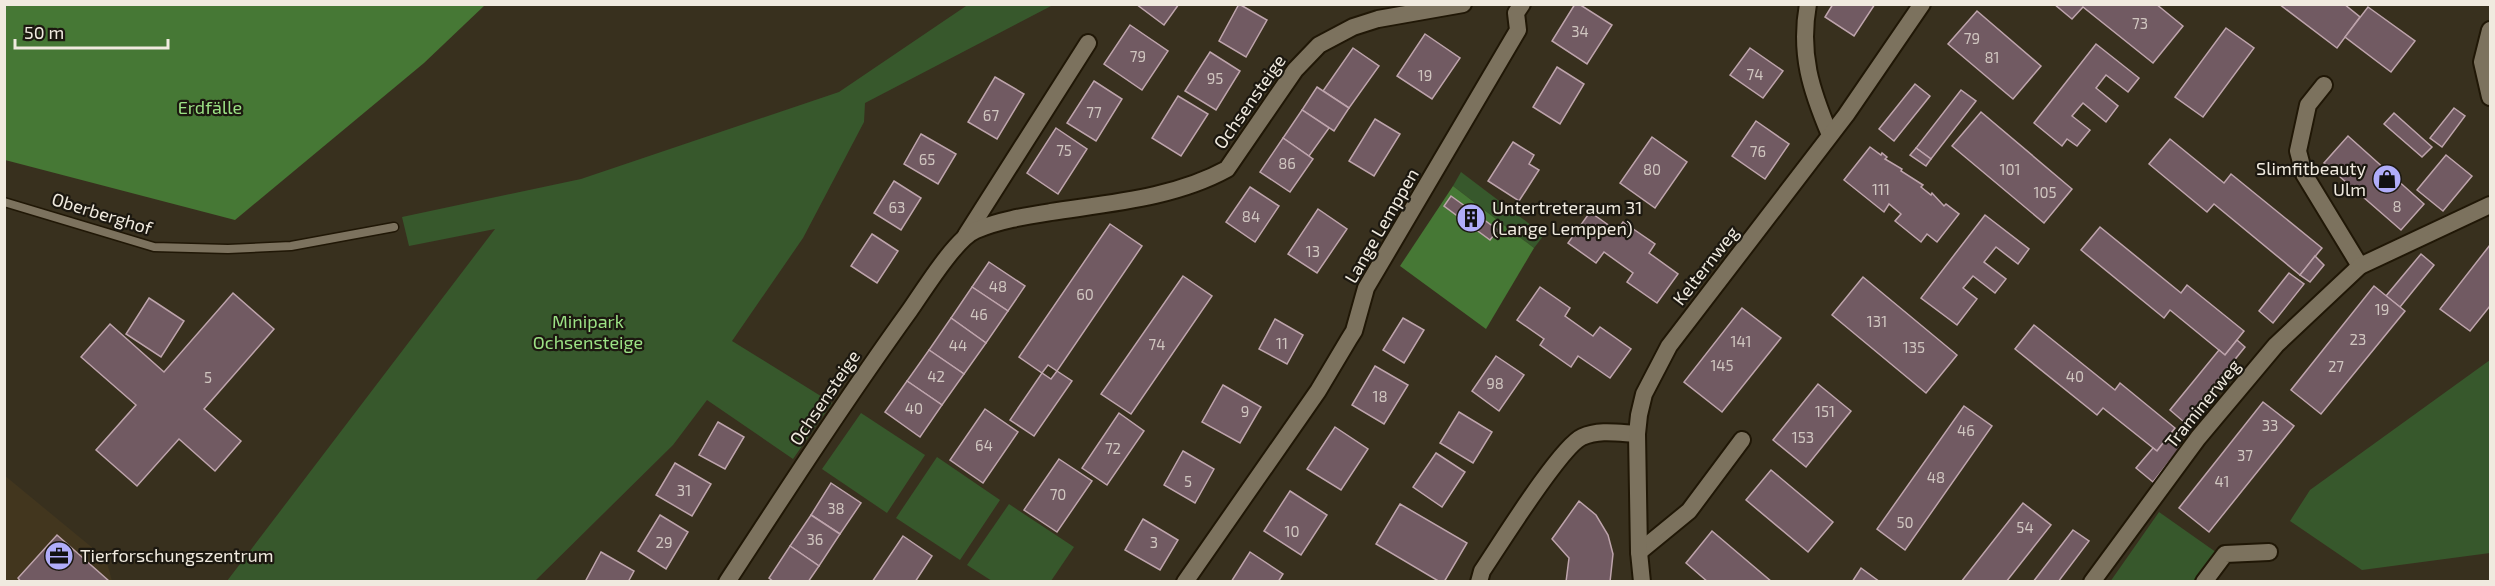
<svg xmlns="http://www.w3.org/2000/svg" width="2495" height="586" viewBox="0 0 2495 586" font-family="'Exo 2',sans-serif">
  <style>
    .built { fill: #42361e }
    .green { fill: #37582c }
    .forest { fill: #467835 }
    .building { fill: #715a62; stroke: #bea4ac; stroke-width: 1.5 }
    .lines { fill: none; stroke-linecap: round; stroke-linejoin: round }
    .lane-casing { stroke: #201706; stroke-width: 11 }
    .street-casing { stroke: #201706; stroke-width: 20 }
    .lane { stroke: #7c725e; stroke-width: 8 }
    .street { stroke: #7c725e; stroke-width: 16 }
    .labels { text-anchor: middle; stroke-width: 4.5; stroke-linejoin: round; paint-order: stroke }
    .number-label { font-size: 15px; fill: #d0c6c0 }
    .street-label { font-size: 18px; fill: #f0eadf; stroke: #1c1810 }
    .park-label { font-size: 18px; fill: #9ce285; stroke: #1c1810 }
    .poi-label { font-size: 18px; fill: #f0eadf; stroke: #1c1810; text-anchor: start }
  </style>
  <rect width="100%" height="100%" fill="#38301e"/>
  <polygon class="built" points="4,475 106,559 112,581 5,581"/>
  <g class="green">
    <polygon points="969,4 1053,5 865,103 864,122 803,238 732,341 832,403 793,459 707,400 673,445 535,581 227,581 495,229 409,246 402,217 581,179 839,92"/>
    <polygon points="1461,172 1544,235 1534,248 1453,186"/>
    <polygon points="2490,360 2490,553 2362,570 2290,521 2310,490"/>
    <polygon points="861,413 925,455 887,513 822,469"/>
    <polygon points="937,457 1000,500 960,560 896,518"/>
    <polygon points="1009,504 1074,547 1051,581 992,581 967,565"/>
    <polygon points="2159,512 2220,555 2199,581 2110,582"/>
  </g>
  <g class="forest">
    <polygon points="4,5 5,4 485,5 424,63 235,220 5,160"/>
    <polygon points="1453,186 1534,248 1486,329 1400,266"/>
  </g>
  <g class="building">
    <polygon points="1136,4 1179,4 1164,25"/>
    <polygon points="1239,4 1267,20 1246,57 1219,41"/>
    <polygon points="1575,4 1579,4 1612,25 1587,64 1552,41"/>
    <polygon points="1833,4 1875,4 1854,36 1825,17"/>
    <polygon points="2054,4 2156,4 2183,26 2153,63 2083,7 2072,19"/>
    <polygon points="2279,4 2344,4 2360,17 2337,48"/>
    <polygon points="2368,7 2415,41 2391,72 2345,37"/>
    <polygon points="1977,11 2041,66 2013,99 1948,44"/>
    <polygon points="1130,25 1168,51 1142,90 1104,64"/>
    <polygon points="2226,28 2254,48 2203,117 2175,97"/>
    <polygon points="1425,34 1460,58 1432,99 1397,76"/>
    <polygon points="2096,44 2139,78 2128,92 2106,75 2096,88 2118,106 2106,122 2083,103 2072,116 2090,130 2077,146 2067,139 2062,146 2034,123"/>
    <polygon points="1353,48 1379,66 1349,108 1323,91"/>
    <polygon points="1750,48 1783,71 1763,98 1730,75"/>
    <polygon points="1210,52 1240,71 1216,110 1185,91"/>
    <polygon points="1557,67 1584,84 1560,124 1533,107"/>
    <polygon points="995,77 1024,94 997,139 968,122"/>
    <polygon points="1094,81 1122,99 1096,141 1067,123"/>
    <polygon points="1915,84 1930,96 1894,141 1879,129"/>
    <polygon points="1317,87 1349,108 1334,131 1302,110"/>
    <polygon points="1961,90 1976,101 1931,159 1916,148"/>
    <polygon points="1178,96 1208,114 1181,156 1152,138"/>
    <polygon points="2454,108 2465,116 2442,147 2430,138"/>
    <polygon points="1302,110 1329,128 1309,156 1283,138"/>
    <polygon points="1981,112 2072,189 2044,223 1952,146"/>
    <polygon points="2394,113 2432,147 2422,157 2384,124"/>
    <polygon points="1375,119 1400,134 1374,176 1349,161"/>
    <polygon points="1756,121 1789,144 1765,179 1732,156"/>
    <polygon points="1056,128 1087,149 1058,194 1027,173"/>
    <polygon points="921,134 956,154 938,184 904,164"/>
    <polygon points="2348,136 2424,204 2401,230 2324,163"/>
    <polygon points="1652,137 1687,162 1655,208 1620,183"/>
    <polygon points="1283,138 1313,159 1290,192 1260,172"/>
    <polygon points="2170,139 2224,183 2231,174 2322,248 2300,275 2214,204 2207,212 2149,164"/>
    <polygon points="1513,142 1534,155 1529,164 1539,170 1519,201 1488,181"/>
    <polygon points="1870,147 1881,155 1882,153 1887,157 1885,159 1902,169 1901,171 1923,185 1921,187 1931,195 1932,193 1944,206 1946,204 1959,214 1937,242 1927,234 1921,242 1895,221 1901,214 1889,204 1884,212 1844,180"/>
    <polygon points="1916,148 1931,159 1926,166 1910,155"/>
    <polygon points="2446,155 2472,176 2443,211 2417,190"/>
    <polygon points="894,181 921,198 901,230 874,213"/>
    <polygon points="1250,187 1279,206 1255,242 1226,222"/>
    <polygon points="1451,196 1498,230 1490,240 1444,206"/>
    <polygon points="1318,209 1347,229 1317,273 1288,254"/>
    <polygon points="1590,212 1617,231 1623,222 1655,244 1649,253 1678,274 1657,303 1627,282 1633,273 1604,252 1596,263 1568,243"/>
    <polygon points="1985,215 2029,249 2018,264 1996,247 1984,262 2006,279 1995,293 1973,276 1963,288 1977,299 1957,325 1921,298"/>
    <polygon points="1110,224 1142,246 1057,371 1048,365 1042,373 1019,357"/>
    <polygon points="2100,227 2181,293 2187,285 2244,331 2225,355 2170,310 2164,318 2081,250"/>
    <polygon points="872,234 898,251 877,283 851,266"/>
    <polygon points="2490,245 2490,306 2470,331 2440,309"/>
    <polygon points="2421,254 2434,265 2400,307 2386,296"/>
    <polygon points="2315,256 2324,265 2310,282 2300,275"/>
    <polygon points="989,262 1025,286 1008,311 972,287"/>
    <polygon points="2289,273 2304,284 2273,323 2259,311"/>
    <polygon points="1183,276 1212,296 1131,414 1101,394"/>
    <polygon points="1863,277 1957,355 1926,393 1832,315"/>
    <polygon points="2374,286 2405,311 2321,414 2291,390"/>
    <polygon points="972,287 1008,311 986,343 951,318"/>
    <polygon points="1540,287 1570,308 1565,316 1593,336 1600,327 1631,349 1610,378 1578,356 1571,367 1540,345 1544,339 1517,320"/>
    <polygon points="233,293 274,329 204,409 241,441 215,471 179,439 137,486 96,450 136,405 81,357 110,324 164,372"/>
    <polygon points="149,298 184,321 161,357 126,334"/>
    <polygon points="1742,308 1781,338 1722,412 1684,382"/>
    <polygon points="951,318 986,343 964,374 929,350"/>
    <polygon points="1403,318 1424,330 1404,363 1383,350"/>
    <polygon points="1275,319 1303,335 1287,364 1259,349"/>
    <polygon points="2034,325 2115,390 2120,383 2175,428 2157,451 2103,408 2097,415 2015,349"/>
    <polygon points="2237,340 2245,347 2184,422 2170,410 2219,350 2225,355"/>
    <polygon points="929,350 964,374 942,405 907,381"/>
    <polygon points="1496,356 1524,375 1499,411 1472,391"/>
    <polygon points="1375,366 1408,385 1384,424 1352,405"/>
    <polygon points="1057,371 1072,381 1034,436 1010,420 1042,373 1051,379"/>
    <polygon points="907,381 942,405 920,437 885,412"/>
    <polygon points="1818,384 1851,411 1806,467 1773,440"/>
    <polygon points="1223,385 1261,407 1240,443 1202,422"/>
    <polygon points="2263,402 2294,426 2209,532 2179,508"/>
    <polygon points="1964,406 1992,426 1905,550 1877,529"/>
    <polygon points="985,409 1018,432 983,483 950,460"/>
    <polygon points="1459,412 1492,432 1473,463 1440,443"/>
    <polygon points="1119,413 1144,431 1107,485 1082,468"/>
    <polygon points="718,422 744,437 725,469 699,455"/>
    <polygon points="1335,427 1368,449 1341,490 1307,469"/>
    <polygon points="2167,438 2180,448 2153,482 2136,468 2153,448 2157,451"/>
    <polygon points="1183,451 1214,469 1195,503 1164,485"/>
    <polygon points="1436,453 1465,472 1442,507 1413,487"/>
    <polygon points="1059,459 1092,481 1057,532 1024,510"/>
    <polygon points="675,463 711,484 692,516 656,495"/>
    <polygon points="1771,470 1833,522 1808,552 1746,500"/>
    <polygon points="831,483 861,503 840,534 811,515"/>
    <polygon points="1290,491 1327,515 1301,555 1264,531"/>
    <polygon points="1579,501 1596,515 1608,535 1613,554 1610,582 1566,582 1569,558 1552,539"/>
    <polygon points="2023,503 2051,525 2006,582 1961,582"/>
    <polygon points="1400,504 1467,543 1444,582 1440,582 1376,544"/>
    <polygon points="660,515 688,532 666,569 638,551"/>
    <polygon points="811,515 840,534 819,566 790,546"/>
    <polygon points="1143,519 1178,540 1160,570 1125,550"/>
    <polygon points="2073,530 2089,541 2058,582 2033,582"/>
    <polygon points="1712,531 1772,582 1708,582 1686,563"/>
    <polygon points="57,535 109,581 21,582 18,578"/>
    <polygon points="903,536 932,556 915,582 872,582"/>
    <polygon points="790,546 819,566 808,582 774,582 769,578"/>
    <polygon points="601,552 634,571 628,582 585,582"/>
    <polygon points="1250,552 1283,574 1278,582 1231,582"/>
    <polygon points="1861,568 1880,582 1852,582"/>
  </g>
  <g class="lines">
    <g class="lane-casing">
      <polyline id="lane" points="4,202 154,247 228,249 291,246 394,227"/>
    </g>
    <g class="street-casing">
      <g id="street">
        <path d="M1808,4C1799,54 1811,90 1830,135"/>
        <polyline points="2490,30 2482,62 2490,97"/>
        <polyline points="2324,85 2308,105 2298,151 2304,174 2360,266"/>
        <polyline points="966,235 1088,43"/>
        <polyline points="1639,552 1689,511 1742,440"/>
        <path d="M727,582C787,490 846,399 910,310C924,290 956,238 976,230C1000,220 1026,216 1051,212C1110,203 1174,198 1227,169L1295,70L1319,45L1353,27L1378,19L1463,4"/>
        <polyline points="1185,582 1318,391 1349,339 1354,331 1366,288 1518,30 1516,13 1522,4"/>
        <path d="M1479,582L1482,571C1499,546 1560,447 1582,437C1599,429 1619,433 1637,434"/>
        <polyline points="1642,582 1639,552 1637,434 1639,415 1644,394 1669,346 1846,115 1922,4"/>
        <polyline points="2092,582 2198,438 2276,345 2360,266 2490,205"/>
        <polyline points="2204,582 2225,554 2269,552"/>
      </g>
    </g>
    <use href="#lane" class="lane"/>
    <use href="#street" class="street"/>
  </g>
  <defs>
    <g id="shop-disc" transform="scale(1.5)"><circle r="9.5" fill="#b0adfa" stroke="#1c1810"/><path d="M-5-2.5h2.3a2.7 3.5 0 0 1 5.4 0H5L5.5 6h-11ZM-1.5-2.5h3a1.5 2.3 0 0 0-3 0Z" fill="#111"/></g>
    <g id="building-disc" transform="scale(1.5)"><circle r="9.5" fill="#b0adfa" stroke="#1c1810"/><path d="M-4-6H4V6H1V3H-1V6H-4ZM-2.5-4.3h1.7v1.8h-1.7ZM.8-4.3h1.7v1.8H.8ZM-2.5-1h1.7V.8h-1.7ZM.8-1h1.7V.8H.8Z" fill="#111"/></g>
    <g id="office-disc" transform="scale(1.5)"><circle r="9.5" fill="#b0adfa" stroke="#1c1810"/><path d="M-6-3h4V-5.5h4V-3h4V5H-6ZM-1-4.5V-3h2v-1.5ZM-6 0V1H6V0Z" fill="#111"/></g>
  </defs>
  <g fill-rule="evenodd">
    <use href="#shop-disc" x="2387" y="179"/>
    <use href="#building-disc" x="1471" y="218"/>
    <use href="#office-disc" x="59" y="556"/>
  </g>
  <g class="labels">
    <g class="number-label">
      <text x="2140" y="29">73</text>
      <text x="1580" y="37">34</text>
      <text x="1972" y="44">79</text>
      <text x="1138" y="62">79</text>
      <text x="1992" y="63">81</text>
      <text x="1755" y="80">74</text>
      <text x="1425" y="81">19</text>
      <text x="1215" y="84">95</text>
      <text x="1094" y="118">77</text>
      <text x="991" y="121">67</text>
      <text x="1064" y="156">75</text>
      <text x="1758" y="157">76</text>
      <text x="927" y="165">65</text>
      <text x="1287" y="169">86</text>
      <text x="1652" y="175">80</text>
      <text x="2010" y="175">101</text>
      <text x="1881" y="195">111</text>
      <text x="2045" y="198">105</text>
      <text x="2397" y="212">8</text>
      <text x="897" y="213">63</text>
      <text x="1251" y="222">84</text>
      <text x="1313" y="257">13</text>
      <text x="998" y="292">48</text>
      <text x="1085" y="300">60</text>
      <text x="2382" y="315">19</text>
      <text x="979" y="320">46</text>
      <text x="1877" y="327">131</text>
      <text x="2358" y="345">23</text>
      <text x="1741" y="347">141</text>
      <text x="1282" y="349">11</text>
      <text x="1157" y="350">74</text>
      <text x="958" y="351">44</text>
      <text x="1914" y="353">135</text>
      <text x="1722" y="371">145</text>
      <text x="2336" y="372">27</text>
      <text x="936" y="382">42</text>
      <text x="2075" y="382">40</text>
      <text x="208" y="383">5</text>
      <text x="1495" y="389">98</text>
      <text x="1380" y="402">18</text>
      <text x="914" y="414">40</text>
      <text x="1245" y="417">9</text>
      <text x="1825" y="417">151</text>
      <text x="2270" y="431">33</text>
      <text x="1966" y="436">46</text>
      <text x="1803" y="443">153</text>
      <text x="984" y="451">64</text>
      <text x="1113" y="454">72</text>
      <text x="2245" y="461">37</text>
      <text x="1936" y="483">48</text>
      <text x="1188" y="487">5</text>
      <text x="2222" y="487">41</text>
      <text x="684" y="496">31</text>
      <text x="1058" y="500">70</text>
      <text x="836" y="514">38</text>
      <text x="1905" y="528">50</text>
      <text x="2025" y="533">54</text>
      <text x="1292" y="537">10</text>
      <text x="815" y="545">36</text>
      <text x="664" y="548">29</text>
      <text x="1154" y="548">3</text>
    </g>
    <g class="street-label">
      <text transform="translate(1250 102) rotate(-55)" y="6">Ochsensteige</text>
      <text transform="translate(102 214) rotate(17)" y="6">Oberberghof</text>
      <text transform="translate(1382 226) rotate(-60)" y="6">Lange Lemppen</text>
      <text transform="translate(1706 266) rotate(-52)" y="6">Kelternweg</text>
      <text transform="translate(825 398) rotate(-56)" y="6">Ochsensteige</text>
      <text transform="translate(2203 404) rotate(-51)" y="6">Traminerweg</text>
    </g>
    <g class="park-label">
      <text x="210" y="114">Erdfälle</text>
      <text x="588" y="328">Minipark<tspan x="588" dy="21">Ochsensteige</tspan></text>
    </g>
    <g class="poi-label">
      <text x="2366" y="175" text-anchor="end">Slimfitbeauty<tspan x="2366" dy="21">Ulm</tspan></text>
      <text x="1492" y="214">Untertreteraum 31<tspan x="1492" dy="21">(Lange Lemppen)</tspan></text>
      <text x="80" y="562">Tierforschungszentrum</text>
    </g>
  </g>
  <rect width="2495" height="586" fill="none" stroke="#f0eadf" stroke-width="12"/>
  <path d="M15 39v9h153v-9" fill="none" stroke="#f0eadf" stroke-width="3"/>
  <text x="24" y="39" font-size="18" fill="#f0eadf" stroke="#1c1810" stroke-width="4.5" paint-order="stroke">50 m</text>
</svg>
